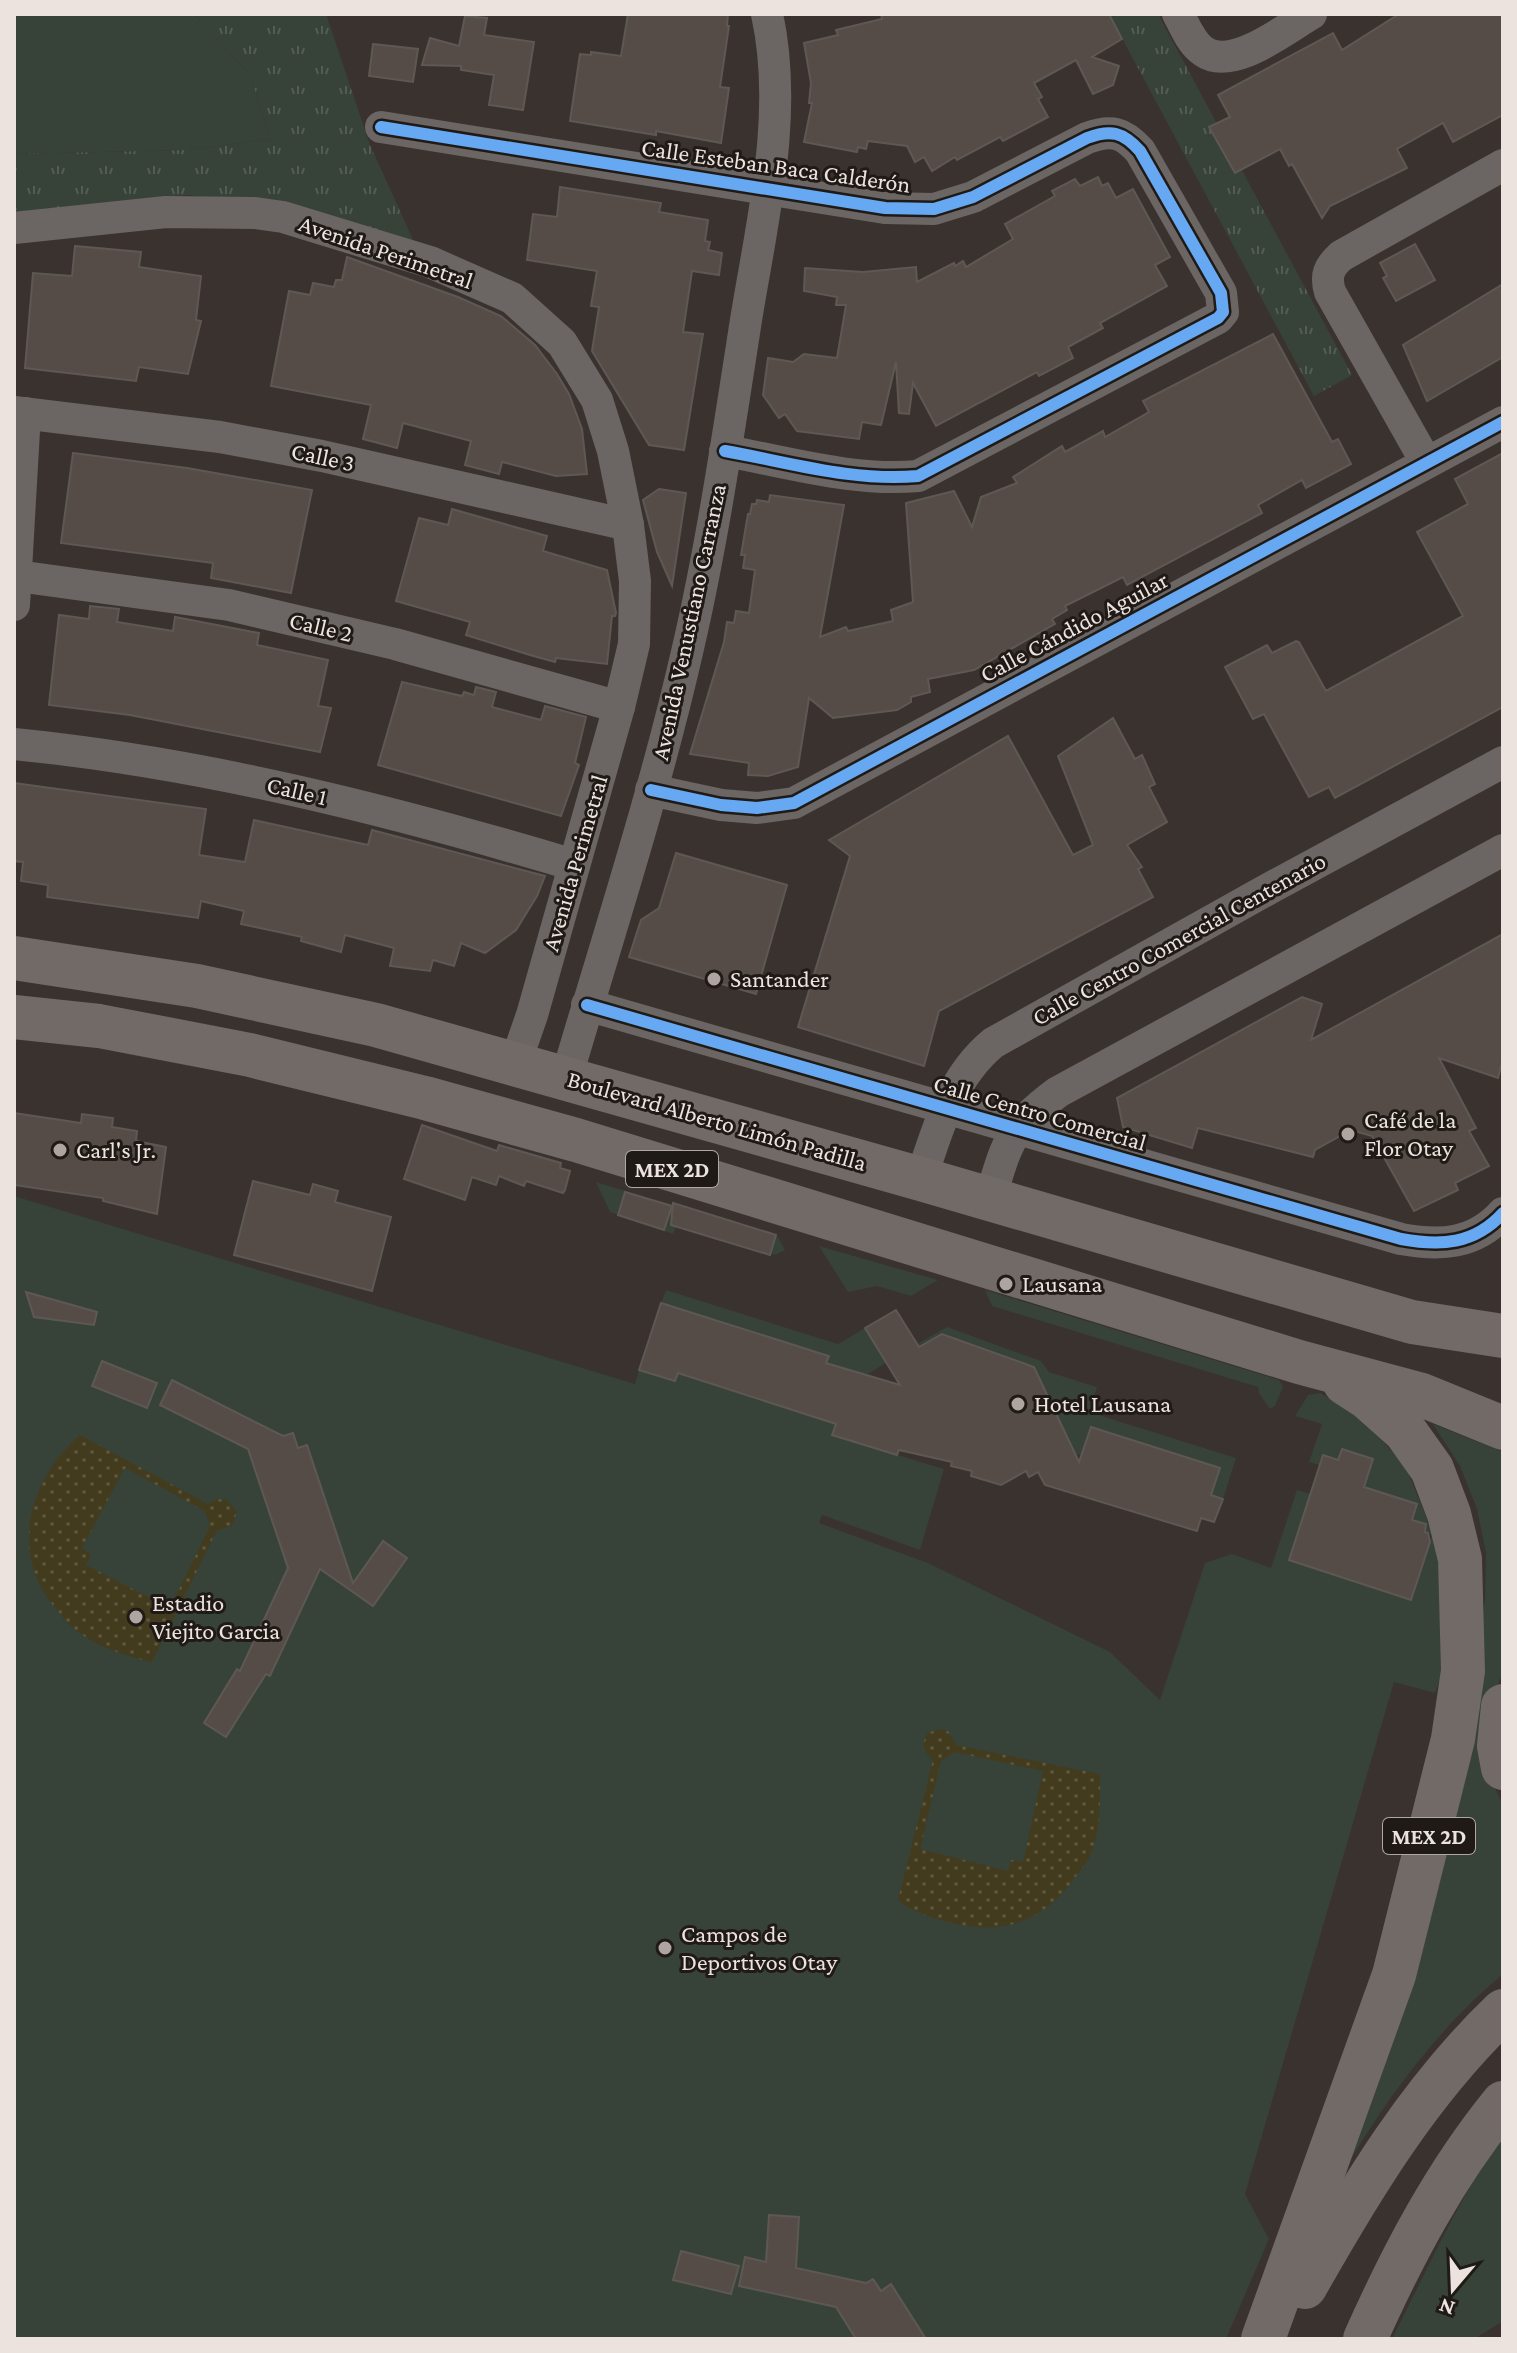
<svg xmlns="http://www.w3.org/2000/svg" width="1517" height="2353" viewBox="0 0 1517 2353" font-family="'Crimson Pro',serif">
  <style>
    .green { fill: #374238 }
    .sand { fill: url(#sand-dots); fill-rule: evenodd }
    .park { fill: url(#park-tufts) }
    .building { fill: #554c48; stroke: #5e5854; stroke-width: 2 }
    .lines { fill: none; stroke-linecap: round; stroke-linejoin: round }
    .minor { stroke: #6b6663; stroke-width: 32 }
    .highway { stroke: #726a67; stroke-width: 44 }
    .cycleway-casing { stroke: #201a17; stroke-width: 17 }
    .cycleway { stroke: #66a8f1; stroke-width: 12 }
    .poi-dot { fill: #aea5a1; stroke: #201a17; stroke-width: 3 }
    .labels { text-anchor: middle; stroke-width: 6; stroke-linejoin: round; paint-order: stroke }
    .shield { fill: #201a17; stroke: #afa7a3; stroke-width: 2 }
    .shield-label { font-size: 22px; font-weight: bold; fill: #ece3df }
    .street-label { font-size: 24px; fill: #ece3df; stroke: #201a17 }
    .poi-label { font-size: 24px; fill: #ece3df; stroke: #201a17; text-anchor: start }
  </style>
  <defs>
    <pattern id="sand-dots" width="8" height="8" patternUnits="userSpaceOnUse" patternTransform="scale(2)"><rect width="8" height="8" fill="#433b1e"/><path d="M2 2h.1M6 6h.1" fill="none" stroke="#5e573e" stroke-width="1.8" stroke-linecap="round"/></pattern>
    <pattern id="park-tufts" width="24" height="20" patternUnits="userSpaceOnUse" patternTransform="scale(2)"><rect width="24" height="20" fill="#374238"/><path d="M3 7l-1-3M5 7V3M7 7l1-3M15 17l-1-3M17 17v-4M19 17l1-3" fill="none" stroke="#545d54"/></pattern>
  </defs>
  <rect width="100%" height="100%" fill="#3a322e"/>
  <g class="green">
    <polygon points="14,14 194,14 250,75 271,139 187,150 14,154"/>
    <polygon points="596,1182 778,1237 785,1250 775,1255 677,1225 673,1234 610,1212"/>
    <polygon points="14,1196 635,1384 639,1370 675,1381 687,1346 685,1376 813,1416 834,1380 839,1367 826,1363 828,1356 715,1319 711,1328 661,1303 666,1290 838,1344 865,1328 886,1363 848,1386 832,1435 944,1469 920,1550 822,1515 819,1523 928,1563 1110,1652 1160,1700 1205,1563 1232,1554 1271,1568 1297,1490 1311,1494 1289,1560 1411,1599 1432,1535 1425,1532 1427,1525 1412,1520 1417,1504 1364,1487 1372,1459 1342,1449 1338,1460 1320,1465 1309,1462 1322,1424 1295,1416 1308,1395 1320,1393 1361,1417 1406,1467 1438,1546 1446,1663 1435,1693 1394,1682 1245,2194 1269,2239 1226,2339 14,2339"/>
    <polygon points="819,1246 938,1280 911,1296 877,1286 848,1292"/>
    <polygon points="985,1290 1279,1380 1283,1387 1275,1406 1270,1409 1259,1393 1258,1387 992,1306"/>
    <polygon points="947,1327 1041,1361 1049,1372 1097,1387 1089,1412 1236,1458 1223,1499 1211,1495 1219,1468 1092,1427 1082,1454 1076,1455 1034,1367 942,1334 919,1347 917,1344"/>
    <path d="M1433,1424L1503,1452V1670L1494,1697L1490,1778L1503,1805V1974C1438,2028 1386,2099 1343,2172L1465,1748L1485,1600L1486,1553L1477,1509L1460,1466Z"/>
    <path d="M1503,2136V2321L1474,2339H1392C1427,2270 1458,2199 1503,2136Z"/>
  </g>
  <g class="sand">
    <path d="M80,1435L208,1504L217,1499L227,1500L237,1512L232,1526L217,1530L152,1662C126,1656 100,1648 78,1632C70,1627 63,1617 57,1610C8,1554 28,1480 80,1435ZM125,1468L205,1511L210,1526L170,1608L86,1565L91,1554L82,1548Z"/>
    <path d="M938,1729L948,1731L956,1745L1100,1774C1100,1801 1101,1828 1091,1854C1088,1861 1082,1868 1077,1875C1045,1921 1003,1937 948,1922C930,1917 913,1912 898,1900L933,1760C923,1752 921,1743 928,1733ZM954,1752L1043,1771L1023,1862L1011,1860L1008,1871L920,1849L941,1761Z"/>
  </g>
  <g class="park">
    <polygon points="194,14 326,14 370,145 416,246 327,218 189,195 14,213 14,154 187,150 271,139 250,75"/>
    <polygon points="1109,14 1158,14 1352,375 1314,396"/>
  </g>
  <g class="building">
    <polygon points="628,14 728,14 727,26 729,26 720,87 729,88 721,143 656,131 656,135 570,121 580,54 591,55 591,52 621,56"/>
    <polygon points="881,14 1109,14 1122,39 1092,57 1119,66 1113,85 1093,94 1076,60 1034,83 1042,97 1038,99 1048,117 1003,141 1000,137 957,160 955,157 932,171 924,157 915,162 907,146 868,141 866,149 858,147 857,152 804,142 812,103 809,103 811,83 804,43 838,35 836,30 882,19"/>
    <polygon points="1399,14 1503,14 1503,115 1453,142 1443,123 1397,149 1407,168 1330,206 1322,218 1292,164 1289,166 1280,149 1235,173 1209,127 1230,117 1218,95 1333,33 1342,50"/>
    <polygon points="465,16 487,18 484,35 534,42 523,110 489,105 494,75 461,70 461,66 422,65 430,38 459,46"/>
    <polygon points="373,44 418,49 413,82 369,76"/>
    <polygon points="1098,177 1102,186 1108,183 1116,198 1133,189 1170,257 1155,265 1167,286 1100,323 1103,328 1068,347 1073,358 1039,376 1037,372 936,426 913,383 909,414 899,413 896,362 881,425 862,422 859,439 797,431 785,414 779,418 763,395 768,358 793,362 804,354 837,358 846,305 836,305 837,297 804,291 805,268 863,272 916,267 917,282 954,263 955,266 963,261 966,267 1013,239 1005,224 1055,196 1052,191 1075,179 1080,186"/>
    <polygon points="560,187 661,203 659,212 708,220 705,241 710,242 708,250 722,253 719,275 692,271 683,332 703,334 684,450 649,445 592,351 599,307 591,306 597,271 527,260 533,214 557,217"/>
    <polygon points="1415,244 1435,280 1396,301 1383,278 1387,276 1380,263"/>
    <polygon points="75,246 141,252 139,267 201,276 196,320 201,321 188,374 139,367 136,381 25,368 33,273 72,276"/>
    <polygon points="347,257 458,297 501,316 535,345 557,374 569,394 582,429 587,474 556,476 502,462 499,474 465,465 471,441 403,423 397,448 363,439 371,405 271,386 289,291 310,295 313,283 334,287 336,280 342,280"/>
    <polygon points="1503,284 1503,357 1427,401 1403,345"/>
    <polygon points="1273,334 1332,442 1338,439 1351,464 1306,488 1302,480 1258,505 1262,513 1127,585 1123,577 1065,606 1067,610 1052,619 1055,624 974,670 928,679 930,692 911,697 911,702 897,710 833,718 809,698 798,767 768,776 748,775 749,763 690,754 724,642 727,622 734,623 736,611 749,613 755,570 743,568 745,555 741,555 748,514 750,514 752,504 756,504 757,500 769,502 770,495 844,505 820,637 846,627 848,631 893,621 891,610 913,602 906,503 954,491 972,527 981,497 1017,483 1013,477 1062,446 1065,452 1103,431 1105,437 1149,412 1143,401"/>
    <polygon points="73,453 187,468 312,490 291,593 211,578 213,563 61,543"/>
    <polygon points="1503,453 1503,707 1335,798 1329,787 1309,797 1264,714 1253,719 1225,667 1267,645 1272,653 1296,641 1299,642 1326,691 1463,616 1417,532 1468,504 1455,479"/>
    <polygon points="659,489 686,493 672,586 657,552 643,500"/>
    <polygon points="452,509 547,536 543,551 607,570 616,613 615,616 612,616 607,664 556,658 555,662 530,655 466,635 470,622 396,601 419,518 448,525"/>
    <polygon points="90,606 119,609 117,622 173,631 175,617 259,633 257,645 328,660 318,706 331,708 320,752 130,715 49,705 59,615 89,619"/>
    <polygon points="402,682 462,696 464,692 474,695 476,687 496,692 492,707 541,720 545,706 586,717 575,763 579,765 561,816 378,765"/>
    <polygon points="1113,718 1135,759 1142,755 1155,784 1149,787 1167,822 1127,845 1142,867 1138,869 1153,897 939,1011 924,1066 798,1027 850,856 829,840 1008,736 1073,855 1093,845 1058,756"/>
    <polygon points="14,783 206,809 199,855 245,862 254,820 368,845 372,830 545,876 537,896 516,930 485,953 461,943 454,966 433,960 430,971 390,966 394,948 345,935 341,952 301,941 302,937 241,924 244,911 201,901 198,918 47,897 48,885 21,881 23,862 14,861"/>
    <polygon points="676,853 787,885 756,994 629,957 641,920 659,908"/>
    <polygon points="1503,934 1503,1058 1498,1078 1439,1058 1476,1128 1469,1131 1489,1166 1455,1183 1458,1190 1414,1211 1372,1136 1351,1130 1315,1150 1313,1157 1198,1128 1192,1148 1123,1127 1117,1098 1302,997 1322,1004 1311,1040"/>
    <polygon points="14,1113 81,1123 82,1114 113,1118 112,1127 137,1131 136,1141 166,1147 157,1214 103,1201 103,1198 14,1185"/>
    <polygon points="422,1125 497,1151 499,1145 561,1163 560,1168 570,1171 565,1190 563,1193 526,1181 524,1186 499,1176 496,1185 472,1177 465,1200 404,1179"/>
    <polygon points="253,1181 310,1195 313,1184 338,1191 335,1202 391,1217 372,1291 234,1255"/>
    <polygon points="625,1192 672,1206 664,1230 618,1215"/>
    <polygon points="673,1203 776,1235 770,1255 671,1225"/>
    <polygon points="26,1292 97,1312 94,1325 34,1317"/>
    <polygon points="661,1303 829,1356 826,1363 900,1385 865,1328 896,1310 919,1347 942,1334 1034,1367 1079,1462 1091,1427 1220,1468 1211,1495 1223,1499 1214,1522 1201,1518 1197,1531 1045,1485 1038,1472 1029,1477 1026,1471 1001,1485 971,1476 972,1471 951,1466 952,1462 899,1450 897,1455 832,1435 836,1424 678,1373 675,1381 639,1370"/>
    <polygon points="102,1361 157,1383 147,1408 92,1386"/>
    <polygon points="172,1380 283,1436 293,1433 298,1448 307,1445 353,1583 383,1541 407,1558 373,1606 320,1569 270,1676 266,1674 226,1737 204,1723 237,1669 240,1671 288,1568 248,1449 160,1405"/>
    <polygon points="1342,1449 1373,1459 1364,1487 1417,1504 1412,1520 1426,1524 1425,1532 1428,1533 1430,1542 1411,1600 1289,1560 1323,1455 1338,1460"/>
    <polygon points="769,2215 799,2217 796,2268 866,2283 873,2279 881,2291 891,2284 926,2339 856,2339 836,2307 739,2286 745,2257 766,2262"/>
    <polygon points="681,2251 739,2266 731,2294 673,2280"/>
  </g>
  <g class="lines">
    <g class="minor">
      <path d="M1178,14C1185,26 1191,43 1203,51C1232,72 1285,29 1311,14"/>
      <path d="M381,127L885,208L934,209L973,197L1087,138C1111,129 1123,132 1140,151L1221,293L1223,312L1218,318L918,476C854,482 788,462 725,451"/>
      <polyline points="14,228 166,212 255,213 283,217 430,262 512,298 562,343 597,400 613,451 628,525 635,581 634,644 619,707 532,1015 515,1064"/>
      <polyline points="14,412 220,437 322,456 628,525"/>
      <path d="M1426,462L1330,292C1325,275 1329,267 1341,256L1503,165"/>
      <polyline points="17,576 229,605 395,644 619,707"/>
      <polyline points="14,605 25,413"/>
      <path d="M14,744C205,763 390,810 574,865"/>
      <polyline points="651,790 721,805 757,808 794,803 1503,422"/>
      <path d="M587,1005L1401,1239C1440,1246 1474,1245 1503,1213"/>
      <path d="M566,1079C608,936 655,793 688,648C713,540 729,429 746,320C762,221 789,114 767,14"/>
      <path d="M921,1179C938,1128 951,1078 993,1043L1272,887L1503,762"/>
      <path d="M990,1199C1007,1143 1009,1128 1058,1092L1503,850"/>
    </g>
    <g class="highway">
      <polyline points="14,958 197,986 376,1025 921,1179 1412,1322 1503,1336"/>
      <polyline points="14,1017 99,1026 250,1055 425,1098 576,1140 1299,1362 1422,1395 1503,1428"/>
      <polyline points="1503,1706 1499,1746 1503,1768"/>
      <path d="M1305,2287C1361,2188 1420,2090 1503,2011"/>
      <polyline points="1263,2339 1394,1975 1453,1739 1463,1671 1460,1559 1449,1514 1432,1469 1405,1431 1368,1398 1345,1383"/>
      <path d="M1365,2339C1402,2256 1445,2174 1503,2103"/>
    </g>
    <g class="cycleway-casing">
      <g id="cycleway">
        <path d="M381,127L885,208L934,209L973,197L1087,138C1111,129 1123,132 1140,151L1221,293L1223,312L1218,318L918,476C854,482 788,462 725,451"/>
        <polyline points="651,790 721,805 757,808 794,803 1503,422"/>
        <path d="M587,1005L1401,1239C1440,1246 1474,1245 1503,1213"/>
      </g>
    </g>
    <use href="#cycleway" class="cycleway"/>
  </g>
  <g class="poi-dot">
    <circle cx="714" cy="979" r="8"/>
    <circle cx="1348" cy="1134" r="8"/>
    <circle cx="60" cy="1150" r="8"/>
    <circle cx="1006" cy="1284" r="8"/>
    <circle cx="1018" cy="1404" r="8"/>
    <circle cx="136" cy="1617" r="8"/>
    <circle cx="665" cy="1948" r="8"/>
  </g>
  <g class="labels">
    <g class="shield">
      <rect x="626" y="1151" width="92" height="36" rx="6"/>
      <rect x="1383" y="1818" width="92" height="36" rx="6"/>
    </g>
    <g class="shield-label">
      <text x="672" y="1177">MEX 2D</text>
      <text x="1429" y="1844">MEX 2D</text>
    </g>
    <g class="street-label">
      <text transform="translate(776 166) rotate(8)" y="8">Calle Esteban Baca Calderón</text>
      <text transform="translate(386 252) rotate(19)" y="8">Avenida Perimetral</text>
      <text transform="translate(323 457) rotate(12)" y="8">Calle 3</text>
      <text transform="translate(689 622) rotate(-78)" y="8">Avenida Venustiano Carranza</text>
      <text transform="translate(321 627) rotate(13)" y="8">Calle 2</text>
      <text transform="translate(1074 627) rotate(-28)" y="8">Calle Cándido Aguilar</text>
      <text transform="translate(297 791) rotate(13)" y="8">Calle 1</text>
      <text transform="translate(575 863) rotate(-74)" y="8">Avenida Perimetral</text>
      <text transform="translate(1179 939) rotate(-29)" y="8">Calle Centro Comercial Centenario</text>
      <text transform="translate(1040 1113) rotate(16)" y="8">Calle Centro Comercial</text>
      <text transform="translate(717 1121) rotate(16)" y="8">Boulevard Alberto Limón Padilla</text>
    </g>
    <g class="poi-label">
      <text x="730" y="987">Santander</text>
      <text x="1364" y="1128">Café de la<tspan x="1364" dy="28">Flor Otay</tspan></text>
      <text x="76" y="1158">Carl's Jr.</text>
      <text x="1022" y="1292">Lausana</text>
      <text x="1034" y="1412">Hotel Lausana</text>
      <text x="152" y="1611">Estadio<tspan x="152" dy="28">Viejito Garcia</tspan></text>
      <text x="681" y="1942">Campos de<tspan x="681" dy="28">Deportivos Otay</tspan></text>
    </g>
  </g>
  <rect width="1517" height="2353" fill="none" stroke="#ece3df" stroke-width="32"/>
  <g transform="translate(1453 2289) rotate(199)" stroke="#201a17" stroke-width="6" paint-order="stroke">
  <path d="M0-6L14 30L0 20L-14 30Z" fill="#ece3df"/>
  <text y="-12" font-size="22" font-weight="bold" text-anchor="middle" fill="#ece3df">N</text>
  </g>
</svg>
